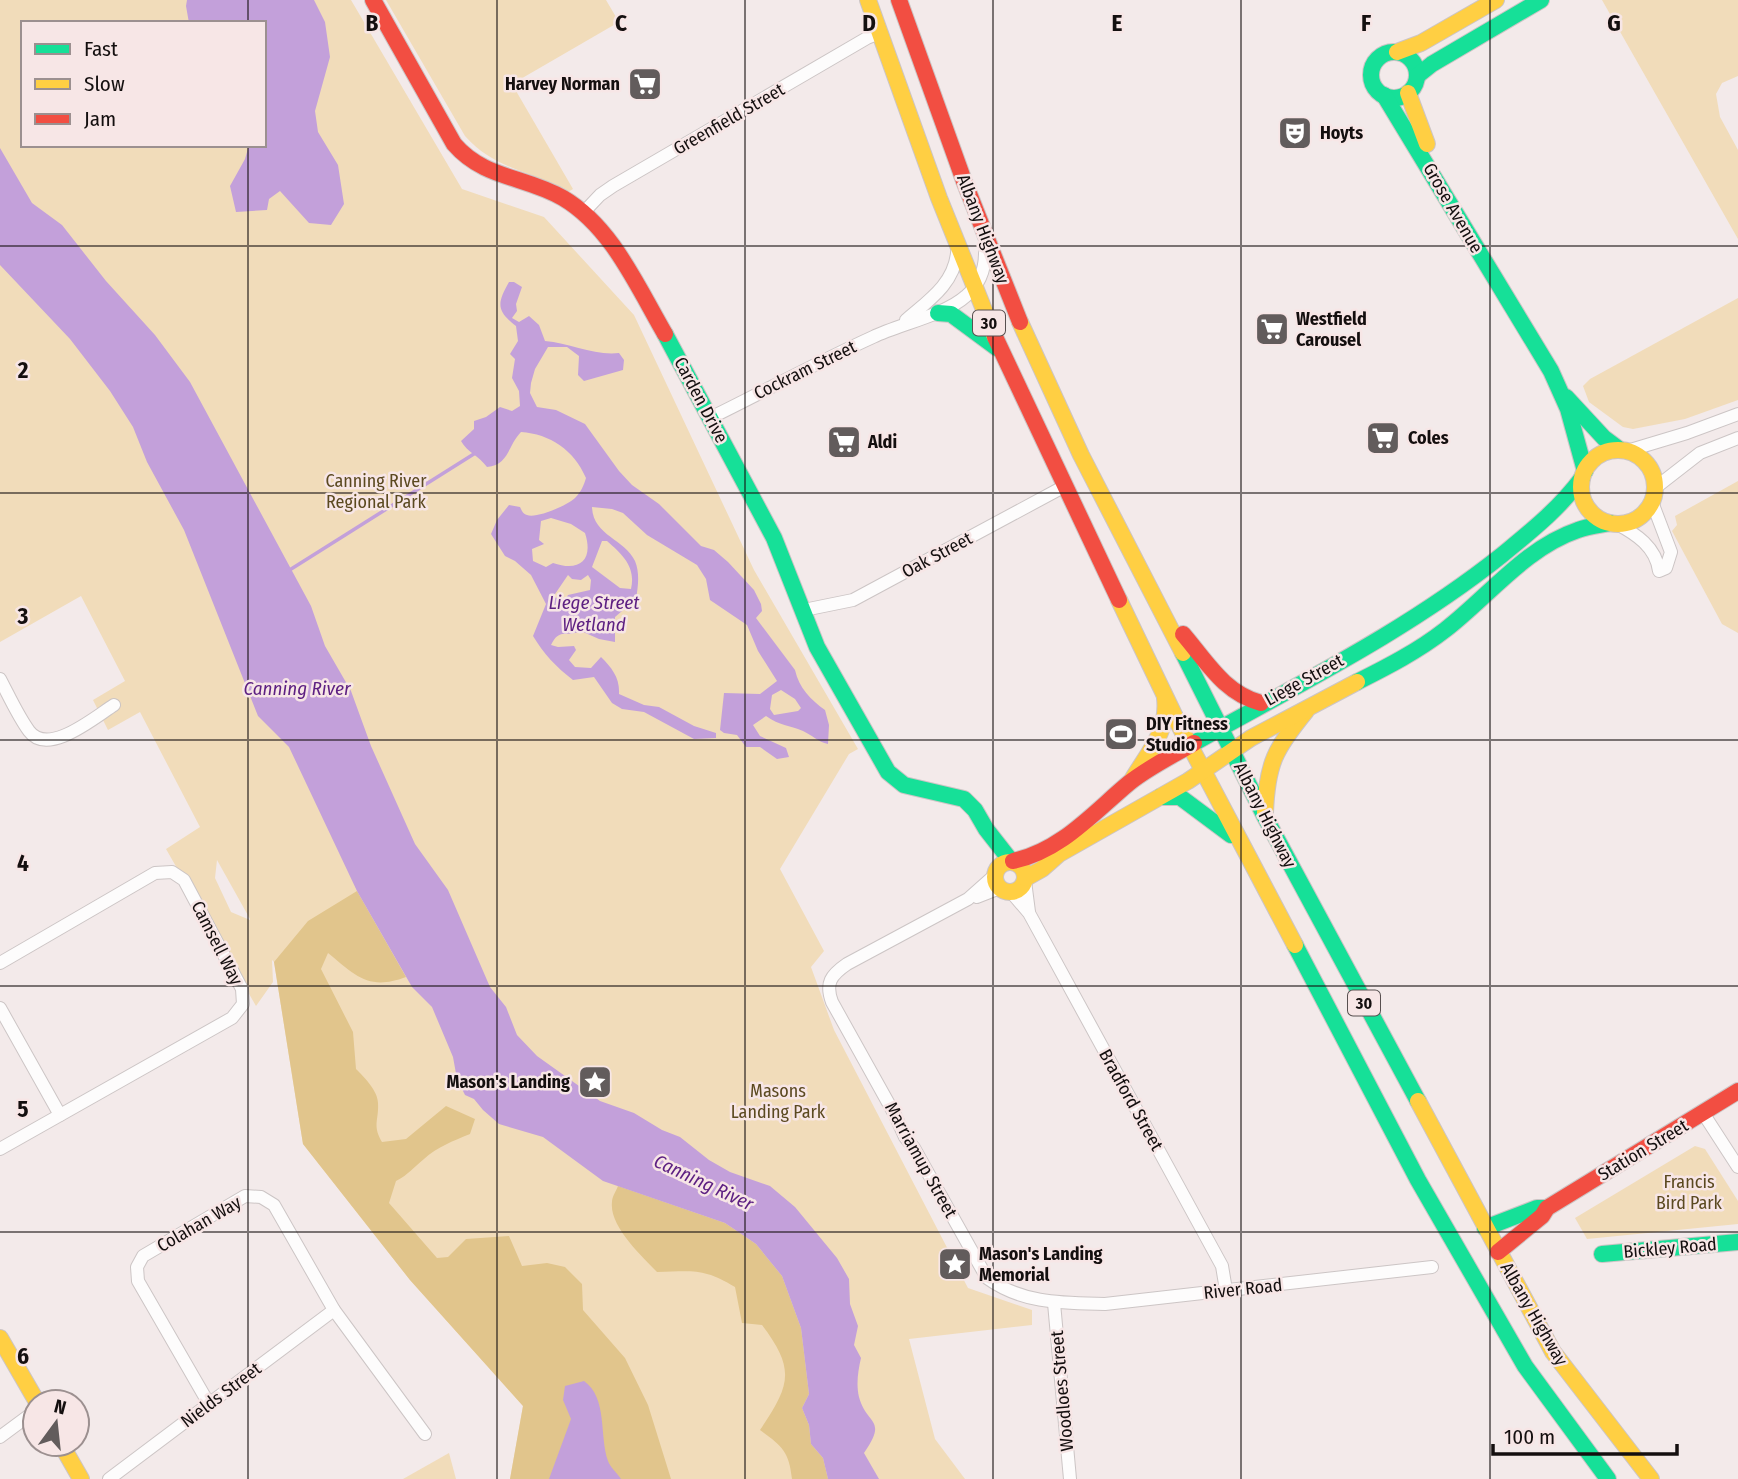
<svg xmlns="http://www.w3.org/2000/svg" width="1738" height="1479" viewBox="0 0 1738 1479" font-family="'Fira Sans Condensed',sans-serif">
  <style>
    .green { fill: #f1dcba; fill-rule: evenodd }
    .forest { fill: #e1c58c }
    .water { fill: #c3a0da; fill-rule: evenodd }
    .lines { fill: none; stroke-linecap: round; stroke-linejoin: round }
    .stream { stroke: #c3a0da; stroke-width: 3.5 }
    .street-casing { stroke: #ccc5c5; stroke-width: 14 }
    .fast-casing { stroke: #ccc5c5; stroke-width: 18 }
    .slow-casing { stroke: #ccc5c5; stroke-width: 18 }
    .jam-casing { stroke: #ccc5c5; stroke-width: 18 }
    .street { stroke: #fdfcfc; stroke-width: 12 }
    .fast { stroke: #16e098; stroke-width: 16 }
    .slow { stroke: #ffcf43; stroke-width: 16 }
    .jam { stroke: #f24e42; stroke-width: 16 }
    .grid { fill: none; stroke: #140f0f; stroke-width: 2; stroke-opacity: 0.55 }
    .labels { text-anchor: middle; stroke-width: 5; stroke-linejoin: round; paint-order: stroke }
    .shield { fill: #f7e6e6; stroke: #585050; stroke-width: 2 }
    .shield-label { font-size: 16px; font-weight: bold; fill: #140f0f }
    .poi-label { font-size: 18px; font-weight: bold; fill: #140f0f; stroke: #f7e6e6; text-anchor: start }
    .street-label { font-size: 18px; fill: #140f0f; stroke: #f7e6e6 }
    .park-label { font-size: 18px; fill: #5b4920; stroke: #f7e6e6 }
    .water-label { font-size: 19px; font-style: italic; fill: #5d2082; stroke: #f7e6e6 }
    .grid-label { font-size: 23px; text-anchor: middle; font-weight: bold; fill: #140f0f; stroke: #f7e6e6; stroke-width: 5; stroke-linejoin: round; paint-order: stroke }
  </style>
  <rect width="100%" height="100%" fill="#f3eaea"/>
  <g class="green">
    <path d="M0,0H351L462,189L544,217L634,315L754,570L858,749L849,754L780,869L824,951L811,967L834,1030L968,1288L1032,1310V1325L909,1339L935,1439L965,1479H510L523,1406L410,1280L303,1144L274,962L272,960L273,982L256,1006L166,849L200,827L140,712L108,730L93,700L125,681L81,596L0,642ZM23,23H264V145H23ZM217,860L250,919V920L231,912L215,878Z"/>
    <path d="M386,0H606L619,22L512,84L573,189L568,192C531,170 495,170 465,136Z"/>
    <polygon points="1602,0 1738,0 1738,76 1722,83 1716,94 1720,117 1738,150 1738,239"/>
    <polygon points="1738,298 1738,400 1685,419 1633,429 1623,427 1589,402 1583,386 1590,379"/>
    <polygon points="1738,481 1738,633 1722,624 1672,531 1677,525 1675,516"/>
    <polygon points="1695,1146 1705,1149 1738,1201 1738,1224 1587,1239 1575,1218"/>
    <polygon points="449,1453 456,1479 403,1479"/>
  </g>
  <g class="forest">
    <path d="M357,891L406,977C369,991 356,976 328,953L321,969L353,1032L356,1069C364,1077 378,1091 378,1103C379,1121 372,1125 382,1142L406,1139L446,1106L475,1119L470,1134C453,1141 437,1147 424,1159C413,1168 409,1174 396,1181L389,1203L437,1258L448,1257L466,1239L509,1236L522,1266L547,1263L565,1267L582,1284L583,1310L625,1358L648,1405L671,1479H510L523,1406L410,1280L303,1144L274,962L308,921Z"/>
    <path d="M618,1186L725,1223L756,1244L782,1276L801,1328L809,1394L802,1408L809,1425L811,1444L823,1458L828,1479H792C789,1451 782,1446 760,1430C790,1385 796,1370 762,1325L742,1323L735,1287C704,1268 693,1271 657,1272C642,1256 609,1226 612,1202C612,1197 616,1191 618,1186Z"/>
  </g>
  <g class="water">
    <polygon points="187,0 314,0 325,22 330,57 315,111 318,132 338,165 344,204 331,225 309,223 280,191 269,199 267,210 236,212 230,186 245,159 249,145 264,145 264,23 189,23 186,6"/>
    <path d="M0,148L32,203L62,225L106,281L155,335L190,382L311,606L325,646L351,691L371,746L415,844L448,890L490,987L506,1007L517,1035L537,1056L600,1101L634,1113L662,1130L680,1137L709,1160L730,1172L770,1186L795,1207L837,1258L849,1279L850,1304L858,1326L854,1345L861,1358C858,1371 856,1384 859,1397C867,1426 888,1418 864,1453L879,1479H828L823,1458L811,1444L809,1425L802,1408L809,1394L801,1328L782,1276L756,1244L725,1223L603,1181L543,1137L499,1124L483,1110L474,1099L465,1095L457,1079L453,1057L432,1007L412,987L357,891L289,747L258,716L184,530L147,462L133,427L110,391L70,339L0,265Z"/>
    <path d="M509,282H514L522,287L516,304L517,311L512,318L519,322L529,316L539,325L545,341C570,343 595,356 619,353L624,360L623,370L584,381L578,375L579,356L567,347H548L535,369L531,383L530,393L537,407L556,410L585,424L619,471L632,485L659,504L701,546L714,550L728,562L754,590L761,604L762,611L756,618L795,670C799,688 811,700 825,710L829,725L828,744C818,742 812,735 803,731C789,725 780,726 766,716L753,725L760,736L786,748L789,757L777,759L760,747H746L737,735L724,733L720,730L724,693L760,694L777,681L758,651L747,625L710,600L706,579L697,565L647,535L623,513L612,509L592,507C593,536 625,539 635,561C640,573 638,587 636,599L615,617V642L599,639L581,631C566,638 560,627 551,645L558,647L574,646L576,650L569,660L575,667L591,668L601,657C612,668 620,678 619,694L644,705L659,707L694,726L716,733V738L694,739L644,712L622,709L612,703L594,677L573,680C556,667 544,654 533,636L546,604L531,575L515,561L505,556L491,534L497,520L509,505L520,507C522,511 523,514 527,515C536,519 568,505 575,498C581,492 584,485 586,478C574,450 550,434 521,432C508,445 509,465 487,467C479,456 467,452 461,441L474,429V421L486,417L500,407L512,411L520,406L519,391L512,378L515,359L510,354L518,341L516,326C496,311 497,303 509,282ZM551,518L571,524L585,533C594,561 579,572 553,563L546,567L533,561L532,549L544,544L539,540L541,521ZM602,541H607C623,555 636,567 631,589L620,588L592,567ZM568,575L572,579L581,580L588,575L591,580L590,590L568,595L565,600L553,597ZM781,690L795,699L801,708L798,711L774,715L770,709L772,695Z"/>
    <path d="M584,1381C608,1398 599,1436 608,1461C610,1467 617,1473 621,1479H549L571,1419L563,1400L565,1386Z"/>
  </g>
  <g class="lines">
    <polyline class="stream" points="288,571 477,452"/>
    <g class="street-casing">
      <g id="street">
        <polyline points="583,213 600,195 613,186 867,38 880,33"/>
        <path d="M906,320C928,301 954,284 957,253"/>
        <path d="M710,418C765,391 818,362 873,337C900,324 945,315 966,296C979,285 985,270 985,253"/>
        <polyline points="1627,451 1687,433 1738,414"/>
        <polyline points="1655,488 1700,453 1738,438"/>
        <path d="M1617,524C1636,534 1656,547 1659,571L1666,568L1671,552L1652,502"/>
        <polyline points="804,610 853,600 1065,486"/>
        <path d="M0,679C9,696 18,716 29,731C48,757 95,717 114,705"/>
        <path d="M995,875L968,899L847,964C831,975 825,983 832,1002L895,1115L905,1137L914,1148L987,1278C1023,1304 1063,1303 1105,1304L1432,1267"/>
        <polyline points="1025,881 1029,912"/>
        <polyline points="1011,892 1029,913 1222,1266 1226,1290"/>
        <polyline points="977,897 1000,888"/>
        <polyline points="0,963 155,873 172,872 184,880 242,989 243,1004 232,1018 0,1149"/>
        <polyline points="0,1008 60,1115"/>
        <polyline points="1703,1113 1738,1167"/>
        <polyline points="1054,1303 1070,1479"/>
        <polyline points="209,1404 138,1281 137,1267 143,1256 245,1196 261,1197 274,1205 334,1310 425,1434"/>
        <polyline points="0,1437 35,1411"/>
        <polyline points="109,1479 334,1310"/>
      </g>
    </g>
    <g class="fast-casing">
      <g id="fast">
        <circle cx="1394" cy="75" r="23"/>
        <polyline points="1417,76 1432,64 1541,0"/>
        <polyline points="1384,95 1551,371 1568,409 1585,471"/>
        <polyline points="938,313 951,314 997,348"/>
        <polyline points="665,334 774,538 817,647 888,772 904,785 964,799 975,810 986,829 1011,861"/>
        <polyline points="1566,397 1604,438 1620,450"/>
        <polyline points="1183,653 1265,817 1418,1101"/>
        <path d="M1357,682C1387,667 1418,651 1445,630C1489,596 1525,548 1578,530C1588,526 1600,525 1610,523"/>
        <path d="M1194,743C1299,684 1408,630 1502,555C1531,531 1559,509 1582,478"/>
        <polyline points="1160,797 1180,797 1231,835"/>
        <polyline points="1295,945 1418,1180 1525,1366 1608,1479"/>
        <polyline points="1485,1228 1537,1208 1547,1208"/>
        <polyline points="1602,1254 1738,1242"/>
      </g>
    </g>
    <g class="slow-casing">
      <g id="slow">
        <polyline points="868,0 939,198 995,337"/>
        <polyline points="1397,52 1421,43 1496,0"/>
        <polyline points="1408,93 1427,144"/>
        <polyline points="1020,322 1081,455 1183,653"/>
        <circle cx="1618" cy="487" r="37"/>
        <polyline points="1119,600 1178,723 1295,945"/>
        <path d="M1132,780C1148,753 1169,731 1165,698"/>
        <path d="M1265,813C1267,763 1275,749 1306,711"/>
        <circle cx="1010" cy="877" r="15"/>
        <polyline points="1026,878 1042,869 1059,854 1188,781 1251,738 1357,682"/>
        <polyline points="1418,1101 1553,1352 1651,1479"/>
        <polyline points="0,1338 37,1402"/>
        <polyline points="61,1444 81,1479"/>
      </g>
    </g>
    <g class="jam-casing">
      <g id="jam">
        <path d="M373,0L454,144C484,179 525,176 563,198C612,227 637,286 665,334"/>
        <polyline points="899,0 964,181 1020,322"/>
        <polyline points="995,337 1119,600"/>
        <path d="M1183,634C1207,662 1224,693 1261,703"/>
        <path d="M1013,861C1061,851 1093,813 1129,783C1149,767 1172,756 1194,743"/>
        <polyline points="1498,1252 1542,1216 1547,1208 1738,1091"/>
      </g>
    </g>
    <use href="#street" class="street"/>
    <use href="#fast" class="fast"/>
    <use href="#slow" class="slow"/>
    <use href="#jam" class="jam"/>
  </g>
  <path class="grid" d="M248,0V23M497,0V1479M745,0V1479M993,0V1479M1241,0V1479M1490,0V1479M248,145V1479M0,246H1738M0,493H1738M0,740H1738M0,986H1738M0,1232H1738"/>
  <defs>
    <g id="supermarket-square" transform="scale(1.75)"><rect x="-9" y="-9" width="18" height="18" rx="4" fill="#625c5c" stroke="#f7e6e6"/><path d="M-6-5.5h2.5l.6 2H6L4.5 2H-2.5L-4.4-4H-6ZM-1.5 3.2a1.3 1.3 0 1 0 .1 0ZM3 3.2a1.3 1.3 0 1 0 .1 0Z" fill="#fff"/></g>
    <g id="theatre-square" transform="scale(1.75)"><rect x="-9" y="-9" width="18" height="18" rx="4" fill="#625c5c" stroke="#f7e6e6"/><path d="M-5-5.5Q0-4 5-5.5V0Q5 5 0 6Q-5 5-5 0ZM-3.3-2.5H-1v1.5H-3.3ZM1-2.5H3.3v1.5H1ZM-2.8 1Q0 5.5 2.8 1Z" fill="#fff"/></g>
    <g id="stadium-square" transform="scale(1.75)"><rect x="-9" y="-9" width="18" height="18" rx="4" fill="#625c5c" stroke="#f7e6e6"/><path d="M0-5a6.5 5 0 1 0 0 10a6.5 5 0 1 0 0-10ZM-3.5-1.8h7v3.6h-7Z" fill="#fff"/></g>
    <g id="sight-square" transform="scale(1.75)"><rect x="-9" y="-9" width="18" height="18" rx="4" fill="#625c5c" stroke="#f7e6e6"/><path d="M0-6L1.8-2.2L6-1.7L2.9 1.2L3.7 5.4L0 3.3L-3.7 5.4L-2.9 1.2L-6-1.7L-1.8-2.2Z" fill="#fff"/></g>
  </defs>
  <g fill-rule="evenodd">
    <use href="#supermarket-square" x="645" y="84"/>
    <use href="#theatre-square" x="1295" y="133"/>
    <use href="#supermarket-square" x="1272" y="329"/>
    <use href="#supermarket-square" x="1383" y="438"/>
    <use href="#supermarket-square" x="844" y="442"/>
    <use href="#stadium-square" x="1121" y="734"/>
    <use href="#sight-square" x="595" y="1082"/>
    <use href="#sight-square" x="955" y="1264"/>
  </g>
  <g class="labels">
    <g class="shield">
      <rect x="973" y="310.5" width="32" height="25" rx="5"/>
      <rect x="1348" y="990.5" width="32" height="25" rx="5"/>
    </g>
    <g class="shield-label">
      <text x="989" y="329">30</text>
      <text x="1364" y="1009">30</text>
    </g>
    <g class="poi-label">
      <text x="620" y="90" text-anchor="end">Harvey Norman</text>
      <text x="1320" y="139">Hoyts</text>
      <text x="1296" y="325">Westfield<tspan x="1296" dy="21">Carousel</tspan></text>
      <text x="1408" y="444">Coles</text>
      <text x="868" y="448">Aldi</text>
      <text x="1146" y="730">DIY Fitness<tspan x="1146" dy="21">Studio</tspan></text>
      <text x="570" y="1088" text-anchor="end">Mason's Landing</text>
      <text x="979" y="1260">Mason's Landing<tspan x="979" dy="21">Memorial</tspan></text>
    </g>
    <g class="street-label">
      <text transform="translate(729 119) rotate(-30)" y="6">Greenfield Street</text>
      <text transform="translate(1453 208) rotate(60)" y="6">Grose Avenue</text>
      <text transform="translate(983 229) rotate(69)" y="6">Albany Highway</text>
      <text transform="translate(805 370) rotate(-26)" y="6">Cockram Street</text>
      <text transform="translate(701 400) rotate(62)" y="6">Carden Drive</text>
      <text transform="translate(937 555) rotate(-28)" y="6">Oak Street</text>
      <text transform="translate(1304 680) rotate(-29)" y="6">Liege Street</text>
      <text transform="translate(1265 815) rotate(63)" y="6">Albany Highway</text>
      <text transform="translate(217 943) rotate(63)" y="6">Camsell Way</text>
      <text transform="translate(1131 1100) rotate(61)" y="6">Bradford Street</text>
      <text transform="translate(1643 1150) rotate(-31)" y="6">Station Street</text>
      <text transform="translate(921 1160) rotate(61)" y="6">Marriamup Street</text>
      <text transform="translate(199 1224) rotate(-30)" y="6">Colahan Way</text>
      <text transform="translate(1670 1248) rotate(-5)" y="6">Bickley Road</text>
      <text transform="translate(1243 1289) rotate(-6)" y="6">River Road</text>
      <text transform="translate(1534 1314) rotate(60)" y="6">Albany Highway</text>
      <text transform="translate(1062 1391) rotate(-95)" y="6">Woodloes Street</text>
      <text transform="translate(221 1395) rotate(-37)" y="6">Nields Street</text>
    </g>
    <g class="park-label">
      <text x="376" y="487">Canning River<tspan x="376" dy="21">Regional Park</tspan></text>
      <text x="778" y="1097">Masons<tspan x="778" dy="21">Landing Park</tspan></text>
      <text x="1689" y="1188">Francis<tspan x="1689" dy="21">Bird Park</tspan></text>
    </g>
    <g class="water-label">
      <text x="594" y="609">Liege Street<tspan x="594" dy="22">Wetland</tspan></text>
      <text x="297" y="695">Canning River</text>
      <text transform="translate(704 1182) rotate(25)" y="7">Canning River</text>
    </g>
  </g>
  <g class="grid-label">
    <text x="372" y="31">B</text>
    <text x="621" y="31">C</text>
    <text x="869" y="31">D</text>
    <text x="1117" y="31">E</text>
    <text x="1366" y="31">F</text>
    <text x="1614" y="31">G</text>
    <text x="23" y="378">2</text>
    <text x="23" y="624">3</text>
    <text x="23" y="871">4</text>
    <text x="23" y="1117">5</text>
    <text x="23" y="1364">6</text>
  </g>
  <rect x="21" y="21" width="245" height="126" fill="#f7e6e6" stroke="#9c9090" stroke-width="2"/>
  <rect x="35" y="44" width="35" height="10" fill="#16e098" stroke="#9c9090" stroke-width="2"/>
  <text x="84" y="56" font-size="21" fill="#140f0f">Fast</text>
  <rect x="35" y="79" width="35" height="10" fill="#ffcf43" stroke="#9c9090" stroke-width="2"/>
  <text x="84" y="91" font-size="21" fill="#140f0f">Slow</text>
  <rect x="35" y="114" width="35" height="10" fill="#f24e42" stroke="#9c9090" stroke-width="2"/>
  <text x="84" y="126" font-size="21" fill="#140f0f">Jam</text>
  <g transform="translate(56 1423) rotate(15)"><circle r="33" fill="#f7e6e6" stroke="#9c9090" stroke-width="2"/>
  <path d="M0-5L12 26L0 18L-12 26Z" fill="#625c5c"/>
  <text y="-10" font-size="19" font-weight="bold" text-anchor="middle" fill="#140f0f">N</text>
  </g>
  <path d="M1493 1444v10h184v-10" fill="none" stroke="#140f0f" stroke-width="3.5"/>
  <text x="1504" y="1444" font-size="21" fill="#140f0f" stroke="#f7e6e6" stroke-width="5" paint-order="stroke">100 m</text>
</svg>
